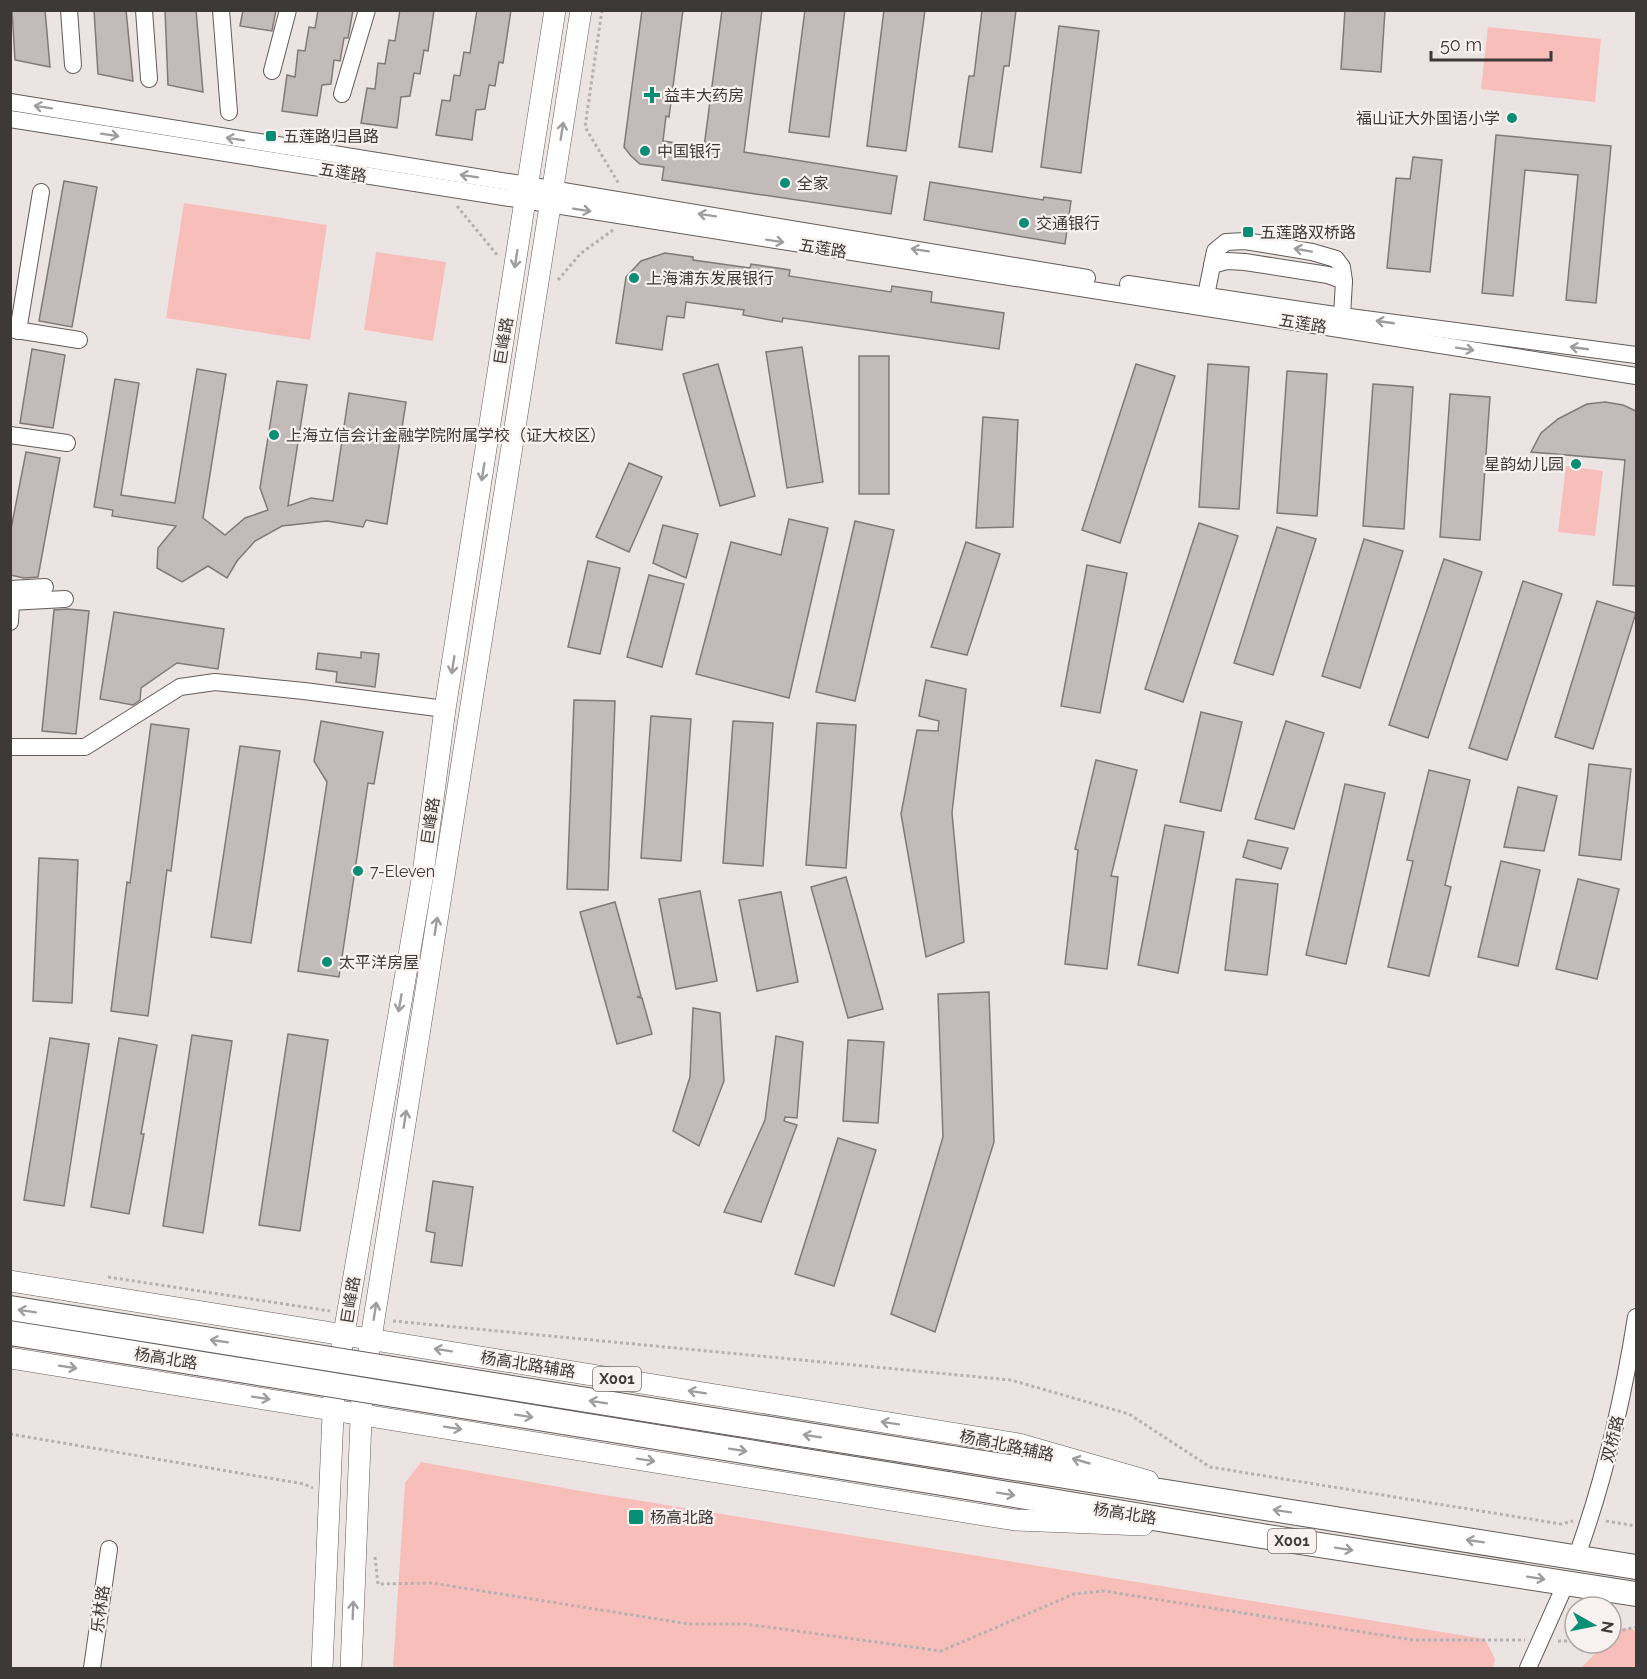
<svg xmlns="http://www.w3.org/2000/svg" width="1647" height="1679" viewBox="0 0 1647 1679" font-family="Raleway,'Noto Sans SC',sans-serif">
  <style>
    .green { fill: #f8bfba }
    .building { fill: #c3bbba; stroke: #807978; stroke-width: 1.5 }
    .lines { fill: none; stroke-linecap: round; stroke-linejoin: round }
    .minor-casing { stroke: #625b5a; stroke-width: 18 }
    .major-casing { stroke: #625b5a; stroke-width: 22 }
    .highway-casing { stroke: #625b5a; stroke-width: 26 }
    .path { stroke: #b7b0b0; stroke-width: 3; stroke-dasharray: 3 3; stroke-linecap: butt }
    .minor { stroke: #fff; stroke-width: 16 }
    .major { stroke: #fff; stroke-width: 21 }
    .highway { stroke: #fff; stroke-width: 24 }
    .highway-bridge-casing { stroke: #625b5a; stroke-width: 26; stroke-linecap: butt }
    .highway-bridge { stroke: #fff; stroke-width: 24 }
    .oneway { stroke: #9e9c9c }
    .poi-dot { fill: #078e75; stroke: #f9f1f0; stroke-width: 2 }
    .labels { text-anchor: middle; stroke-width: 4.5; stroke-linejoin: round; paint-order: stroke }
    .shield { fill: #f9f1f0; stroke: #757070; stroke-width: 1.5 }
    .shield-label { font-size: 15px; font-weight: bold; fill: #3d3939 }
    .poi-label { font-size: 16px; fill: #3d3939; stroke: #f9f1f0; text-anchor: start }
    .street-label { font-size: 16px; fill: #3d3939; stroke: #f9f1f0 }
  </style>
  <rect width="100%" height="100%" fill="#ece4e3"/>
  <g class="green">
    <polygon points="1488,27 1601,39 1595,102 1481,89"/>
    <polygon points="184,203 327,225 310,340 166,318"/>
    <polygon points="376,252 446,262 433,341 364,330"/>
    <polygon points="1566,466 1603,471 1595,536 1558,532"/>
    <polygon points="421,1462 581,1491 1485,1639 1495,1659 1493,1668 393,1668 405,1483"/>
    <polygon points="1622,1628 1636,1630 1636,1668 1581,1668 1606,1643 1611,1643 1611,1638"/>
  </g>
  <g class="building">
    <polygon points="12,10 45,10 50,67 15,60"/>
    <polygon points="94,10 126,10 133,81 98,74"/>
    <polygon points="165,10 196,10 203,92 168,85"/>
    <polygon points="243,10 276,10 272,31 240,26"/>
    <polygon points="318,10 353,10 349,33 348,38 344,38 340,61 334,60 331,84 322,85 317,116 282,111 287,75 295,77 298,50 305,51 309,27 315,28"/>
    <polygon points="400,10 434,10 428,51 424,50 420,74 414,73 410,96 401,97 397,128 361,123 367,88 375,89 378,63 385,64 389,40 395,41"/>
    <polygon points="477,10 511,10 503,63 499,62 495,86 489,85 485,109 476,110 472,140 436,135 442,100 450,101 454,75 460,76 464,52 470,53"/>
    <polygon points="642,10 683,10 669,117 666,116 663,141 704,147 722,10 762,10 744,152 897,176 891,214 662,180 664,167 640,164 631,156 624,147"/>
    <polygon points="805,10 845,10 829,137 789,132"/>
    <polygon points="884,10 925,10 906,151 867,146"/>
    <polygon points="982,10 1016,10 1009,66 1004,66 992,152 959,147 969,76 974,76"/>
    <polygon points="1345,10 1385,10 1381,72 1341,69"/>
    <polygon points="1059,26 1099,31 1081,173 1041,167"/>
    <polygon points="1496,135 1611,146 1596,303 1566,300 1578,175 1525,170 1513,296 1482,293"/>
    <polygon points="1413,157 1442,160 1430,272 1387,268 1396,178 1410,179"/>
    <polygon points="64,181 97,187 72,327 39,321"/>
    <polygon points="930,182 1043,200 1044,197 1071,201 1065,244 924,220"/>
    <polygon points="665,253 693,257 693,260 750,268 751,264 790,270 789,276 891,292 892,286 932,292 931,302 1004,313 999,349 783,318 782,322 743,315 744,310 686,302 684,318 667,316 662,350 616,343 626,277 641,261"/>
    <polygon points="802,347 823,482 787,488 766,352"/>
    <polygon points="32,349 65,355 53,428 20,423"/>
    <rect x="859" y="356" width="30" height="138"/>
    <polygon points="718,364 755,496 720,506 683,374"/>
    <polygon points="1136,364 1175,376 1120,543 1082,530"/>
    <polygon points="1208,364 1249,367 1239,509 1199,507"/>
    <polygon points="197,369 226,374 203,518 225,535 245,518 268,510 260,488 277,381 307,385 288,506 311,498 333,501 349,393 406,402 387,524 366,520 363,527 327,521 282,526 255,541 237,561 227,578 208,566 182,582 157,568 158,548 176,526 112,516 113,510 94,507 115,379 139,383 121,495 175,503"/>
    <polygon points="1287,371 1327,374 1317,516 1277,513"/>
    <polygon points="1373,384 1413,387 1404,529 1363,526"/>
    <polygon points="1450,394 1490,397 1480,540 1440,537"/>
    <polygon points="1605,402 1623,405 1636,411 1636,586 1613,585 1625,460 1531,452 1541,433 1558,419 1587,404"/>
    <polygon points="983,417 1018,420 1013,527 976,528"/>
    <polygon points="26,452 60,458 38,577 24,578 10,575 10,534"/>
    <polygon points="629,463 662,477 629,552 596,537"/>
    <polygon points="789,519 828,528 789,698 696,674 731,542 781,555"/>
    <polygon points="855,521 894,530 855,701 816,692"/>
    <polygon points="1199,523 1238,536 1183,702 1145,689"/>
    <polygon points="663,525 698,534 686,578 653,563"/>
    <polygon points="1277,527 1316,539 1273,675 1234,663"/>
    <polygon points="1364,539 1403,551 1360,688 1322,676"/>
    <polygon points="966,542 1000,554 967,655 931,647"/>
    <polygon points="1444,559 1482,572 1428,738 1389,725"/>
    <polygon points="588,561 620,568 600,654 568,647"/>
    <polygon points="1087,565 1127,573 1100,713 1061,706"/>
    <polygon points="649,575 684,584 662,667 627,657"/>
    <polygon points="1523,581 1562,594 1507,760 1469,748"/>
    <polygon points="1597,601 1636,613 1593,749 1555,737"/>
    <polygon points="68,609 89,611 76,734 42,731 54,610"/>
    <polygon points="114,612 224,629 218,669 177,663 141,688 140,700 133,705 100,699"/>
    <polygon points="361,652 379,654 375,687 336,682 337,672 316,669 318,653 361,658"/>
    <polygon points="926,680 966,689 952,813 964,942 926,957 901,814 917,730 938,731 939,721 919,716"/>
    <polygon points="574,700 615,701 608,890 567,889"/>
    <polygon points="1201,712 1242,722 1221,811 1180,802"/>
    <polygon points="651,716 691,719 681,861 641,858"/>
    <polygon points="321,721 383,732 374,784 368,783 339,977 298,971 327,782 314,761"/>
    <polygon points="733,721 773,723 763,866 723,863"/>
    <polygon points="1286,721 1324,733 1294,829 1255,819"/>
    <polygon points="817,723 856,725 846,868 806,865"/>
    <polygon points="151,724 189,729 171,871 167,870 148,1016 111,1011 127,882 130,883"/>
    <polygon points="240,746 280,751 251,943 211,937"/>
    <polygon points="1096,760 1137,770 1111,876 1118,877 1107,969 1065,964 1078,850 1075,849"/>
    <polygon points="1589,764 1631,769 1621,860 1579,855"/>
    <polygon points="1429,770 1470,780 1445,885 1451,887 1429,976 1388,967 1413,861 1407,860"/>
    <polygon points="1345,784 1385,793 1346,964 1306,955"/>
    <polygon points="1518,787 1557,796 1544,851 1504,847"/>
    <polygon points="1165,825 1204,832 1178,973 1138,965"/>
    <polygon points="1248,840 1288,848 1281,869 1243,857"/>
    <polygon points="39,858 78,860 72,1003 33,1001"/>
    <polygon points="1501,861 1540,870 1518,966 1478,957"/>
    <polygon points="846,877 883,1009 848,1018 811,887"/>
    <polygon points="1236,879 1278,884 1267,975 1225,970"/>
    <polygon points="1578,879 1619,889 1597,979 1556,969"/>
    <polygon points="700,891 717,981 676,989 659,899"/>
    <polygon points="781,892 798,982 757,991 739,900"/>
    <polygon points="615,902 641,996 637,997 642,998 652,1034 617,1044 580,912"/>
    <polygon points="989,992 994,1142 935,1332 891,1314 943,1137 938,994"/>
    <polygon points="693,1008 720,1013 724,1081 699,1146 673,1131 690,1077"/>
    <polygon points="288,1034 328,1040 300,1231 259,1225"/>
    <polygon points="192,1035 232,1041 203,1233 163,1226"/>
    <polygon points="776,1036 803,1042 797,1118 785,1117 784,1121 797,1125 761,1222 724,1212 765,1120"/>
    <polygon points="50,1038 89,1044 64,1206 24,1200"/>
    <polygon points="119,1038 157,1045 141,1134 144,1134 129,1214 91,1207"/>
    <polygon points="848,1040 884,1042 878,1123 843,1121"/>
    <polygon points="838,1138 876,1150 834,1286 795,1274"/>
    <polygon points="433,1181 473,1187 462,1266 431,1262 435,1233 426,1231"/>
  </g>
  <g class="lines">
    <g class="minor-casing">
      <g id="minor">
        <polyline points="69,10 73,65"/>
        <polyline points="144,10 149,79"/>
        <polyline points="221,10 229,112"/>
        <polyline points="272,71 288,10"/>
        <polyline points="342,94 367,10"/>
        <polyline points="10,102 527,185 1087,278"/>
        <polyline points="10,119 1636,376"/>
        <polyline points="1212,265 1227,261 1245,262 1328,275 1344,281"/>
        <polyline points="1128,284 1342,316 1636,355"/>
        <polyline points="1204,305 1215,251 1226,242 1245,241 1312,252 1336,259 1342,267 1344,281 1342,316 1344,326"/>
        <polyline points="10,329 79,340"/>
        <polyline points="18,331 41,192"/>
        <polyline points="10,435 67,443"/>
        <polyline points="10,589 45,587"/>
        <polyline points="10,602 65,599"/>
        <polyline points="10,622 11,602"/>
        <polyline points="10,747 85,747 180,687 215,682 304,691 445,709"/>
        <path d="M1576,1558C1605,1479 1623,1399 1636,1317"/>
        <polyline points="92,1668 109,1549"/>
        <polyline points="1528,1668 1566,1583"/>
      </g>
    </g>
    <g class="major-casing">
      <g id="major">
        <polyline points="10,1281 1019,1444 1148,1481"/>
        <polyline points="10,1358 1015,1520 1143,1525"/>
        <polyline points="322,1668 334,1392 423,874 445,709 555,10"/>
        <polyline points="351,1668 362,1395 581,10"/>
      </g>
    </g>
    <g class="highway-casing">
      <g id="highway">
        <polyline points="952,1458 1636,1567"/>
        <polyline points="948,1484 1268,1537 1636,1594"/>
      </g>
    </g>
    <g class="path">
      <polyline points="602,10 585,127 619,184"/>
      <polyline points="457,206 498,256"/>
      <polyline points="558,280 581,253 613,230"/>
      <polyline points="108,1277 330,1311"/>
      <polyline points="393,1321 1011,1380 1129,1414 1210,1467 1561,1524 1573,1521"/>
      <polyline points="10,1434 304,1484 313,1488"/>
      <polyline points="1606,1521 1636,1526"/>
      <polyline points="375,1557 378,1584 432,1583 689,1624 746,1624 941,1651 1074,1594 1104,1591 1413,1640 1525,1640"/>
      <polyline points="1611,1633 1636,1627"/>
      <polyline points="1558,1641 1575,1641"/>
    </g>
    <use href="#minor" class="minor"/>
    <use href="#major" class="major"/>
    <use href="#highway" class="highway"/>
    <g class="highway-bridge-casing">
      <g id="highway-bridge">
        <polyline points="10,1308 952,1458"/>
        <polyline points="10,1333 948,1484"/>
      </g>
    </g>
    <use href="#highway-bridge" class="highway-bridge"/>
  </g>
  <defs><path id="oneway-shaft" d="M-6 0H5M1.5-3L5.5 0L1.5 3" fill="none" stroke-width="1.6" stroke-linecap="round" stroke-linejoin="round" transform="scale(1.5)"/></defs>
  <g class="oneway">
    <use href="#oneway-shaft" transform="translate(43 107) rotate(-171)"/>
    <use href="#oneway-shaft" transform="translate(562 131) rotate(-81)"/>
    <use href="#oneway-shaft" transform="translate(110 135) rotate(9)"/>
    <use href="#oneway-shaft" transform="translate(235 139) rotate(-171)"/>
    <use href="#oneway-shaft" transform="translate(469 176) rotate(-171)"/>
    <use href="#oneway-shaft" transform="translate(582 210) rotate(9)"/>
    <use href="#oneway-shaft" transform="translate(707 215) rotate(-171)"/>
    <use href="#oneway-shaft" transform="translate(775 241) rotate(9)"/>
    <use href="#oneway-shaft" transform="translate(920 250) rotate(-171)"/>
    <use href="#oneway-shaft" transform="translate(1303 250) rotate(-170)"/>
    <use href="#oneway-shaft" transform="translate(516 259) rotate(99)"/>
    <use href="#oneway-shaft" transform="translate(1385 322) rotate(-172)"/>
    <use href="#oneway-shaft" transform="translate(1579 348) rotate(-172)"/>
    <use href="#oneway-shaft" transform="translate(1465 349) rotate(9)"/>
    <use href="#oneway-shaft" transform="translate(483 472) rotate(99)"/>
    <use href="#oneway-shaft" transform="translate(453 665) rotate(99)"/>
    <use href="#oneway-shaft" transform="translate(436 926) rotate(-81)"/>
    <use href="#oneway-shaft" transform="translate(400 1003) rotate(100)"/>
    <use href="#oneway-shaft" transform="translate(405 1119) rotate(-81)"/>
    <use href="#oneway-shaft" transform="translate(27 1311) rotate(-171)"/>
    <use href="#oneway-shaft" transform="translate(375 1311) rotate(-81)"/>
    <use href="#oneway-shaft" transform="translate(219 1341) rotate(-171)"/>
    <use href="#oneway-shaft" transform="translate(443 1350) rotate(-171)"/>
    <use href="#oneway-shaft" transform="translate(68 1367) rotate(9)"/>
    <use href="#oneway-shaft" transform="translate(697 1392) rotate(-171)"/>
    <use href="#oneway-shaft" transform="translate(261 1398) rotate(9)"/>
    <use href="#oneway-shaft" transform="translate(598 1402) rotate(-171)"/>
    <use href="#oneway-shaft" transform="translate(524 1416) rotate(9)"/>
    <use href="#oneway-shaft" transform="translate(890 1423) rotate(-171)"/>
    <use href="#oneway-shaft" transform="translate(453 1428) rotate(9)"/>
    <use href="#oneway-shaft" transform="translate(812 1436) rotate(-171)"/>
    <use href="#oneway-shaft" transform="translate(738 1450) rotate(9)"/>
    <use href="#oneway-shaft" transform="translate(646 1460) rotate(9)"/>
    <use href="#oneway-shaft" transform="translate(1081 1461) rotate(-164)"/>
    <use href="#oneway-shaft" transform="translate(1006 1494) rotate(9)"/>
    <use href="#oneway-shaft" transform="translate(1282 1511) rotate(-171)"/>
    <use href="#oneway-shaft" transform="translate(1475 1541) rotate(-171)"/>
    <use href="#oneway-shaft" transform="translate(1344 1549) rotate(9)"/>
    <use href="#oneway-shaft" transform="translate(1536 1578) rotate(9)"/>
    <use href="#oneway-shaft" transform="translate(353 1610) rotate(-88)"/>
  </g>
  <g class="poi-dot">
    <path d="M649 86h6v6h6v6h-6v6h-6v-6h-6v-6h6z"/>
    <circle cx="1512" cy="118" r="6"/>
    <rect x="265" y="130" width="12" height="12" rx="3"/>
    <circle cx="645" cy="151" r="6"/>
    <circle cx="785" cy="183" r="6"/>
    <circle cx="1024" cy="223" r="6"/>
    <rect x="1242" y="226" width="12" height="12" rx="3"/>
    <circle cx="634" cy="278" r="6"/>
    <circle cx="274" cy="435" r="6"/>
    <circle cx="1576" cy="464" r="6"/>
    <circle cx="358" cy="871" r="6"/>
    <circle cx="327" cy="962" r="6"/>
    <rect x="628" y="1509" width="16" height="16" rx="3"/>
  </g>
  <g class="labels">
    <g class="shield">
      <rect x="593" y="1367" width="48" height="24" rx="4.5"/>
      <rect x="1268" y="1529" width="48" height="24" rx="4.5"/>
    </g>
    <g class="shield-label">
      <text x="617" y="1384">X001</text>
      <text x="1292" y="1546">X001</text>
    </g>
    <g class="poi-label">
      <text x="664" y="101">益丰大药房</text>
      <text x="1500" y="124" text-anchor="end">福山证大外国语小学</text>
      <text x="283" y="142">五莲路归昌路</text>
      <text x="657" y="157">中国银行</text>
      <text x="797" y="189">全家</text>
      <text x="1036" y="229">交通银行</text>
      <text x="1260" y="238">五莲路双桥路</text>
      <text x="646" y="284">上海浦东发展银行</text>
      <text x="286" y="441">上海立信会计金融学院附属学校（证大校区）</text>
      <text x="1564" y="470" text-anchor="end">星韵幼儿园</text>
      <text x="370" y="877">7-Eleven</text>
      <text x="339" y="968">太平洋房屋</text>
      <text x="650" y="1523">杨高北路</text>
    </g>
    <g class="street-label">
      <text transform="translate(343 172) rotate(9)" y="6">五莲路</text>
      <text transform="translate(823 248) rotate(9)" y="6">五莲路</text>
      <text transform="translate(1303 323) rotate(9)" y="6">五莲路</text>
      <text transform="translate(503 341) rotate(-81)" y="6">巨峰路</text>
      <text transform="translate(430 821) rotate(-82)" y="6">巨峰路</text>
      <text transform="translate(350 1300) rotate(-81)" y="6">巨峰路</text>
      <text transform="translate(166 1358) rotate(9)" y="6">杨高北路</text>
      <text transform="translate(528 1364) rotate(9)" y="6">杨高北路辅路</text>
      <text transform="translate(1612 1439) rotate(-76)" y="6">双桥路</text>
      <text transform="translate(1007 1445) rotate(12)" y="6">杨高北路辅路</text>
      <text transform="translate(1125 1513) rotate(9)" y="6">杨高北路</text>
      <text transform="translate(100 1609) rotate(-82)" y="6">乐林路</text>
    </g>
  </g>
  <rect width="1647" height="1679" fill="none" stroke="#3d3939" stroke-width="24"/>
  <g transform="translate(1593 1625) rotate(99)"><circle r="28" fill="#f9f1f0" stroke="#aea7a7" stroke-width="1.5"/>
  <path d="M0-4.5L10 22L0 15L-10 22Z" fill="#078e75"/>
  <text y="-9" font-size="16" font-weight="bold" text-anchor="middle" fill="#3d3939">N</text>
  </g>
  <path d="M1431 51v9h120v-9" fill="none" stroke="#3d3939" stroke-width="3"/>
  <text x="1440" y="51" font-size="18" fill="#3d3939" stroke="#f9f1f0" stroke-width="4.5" paint-order="stroke">50 m</text>
</svg>
